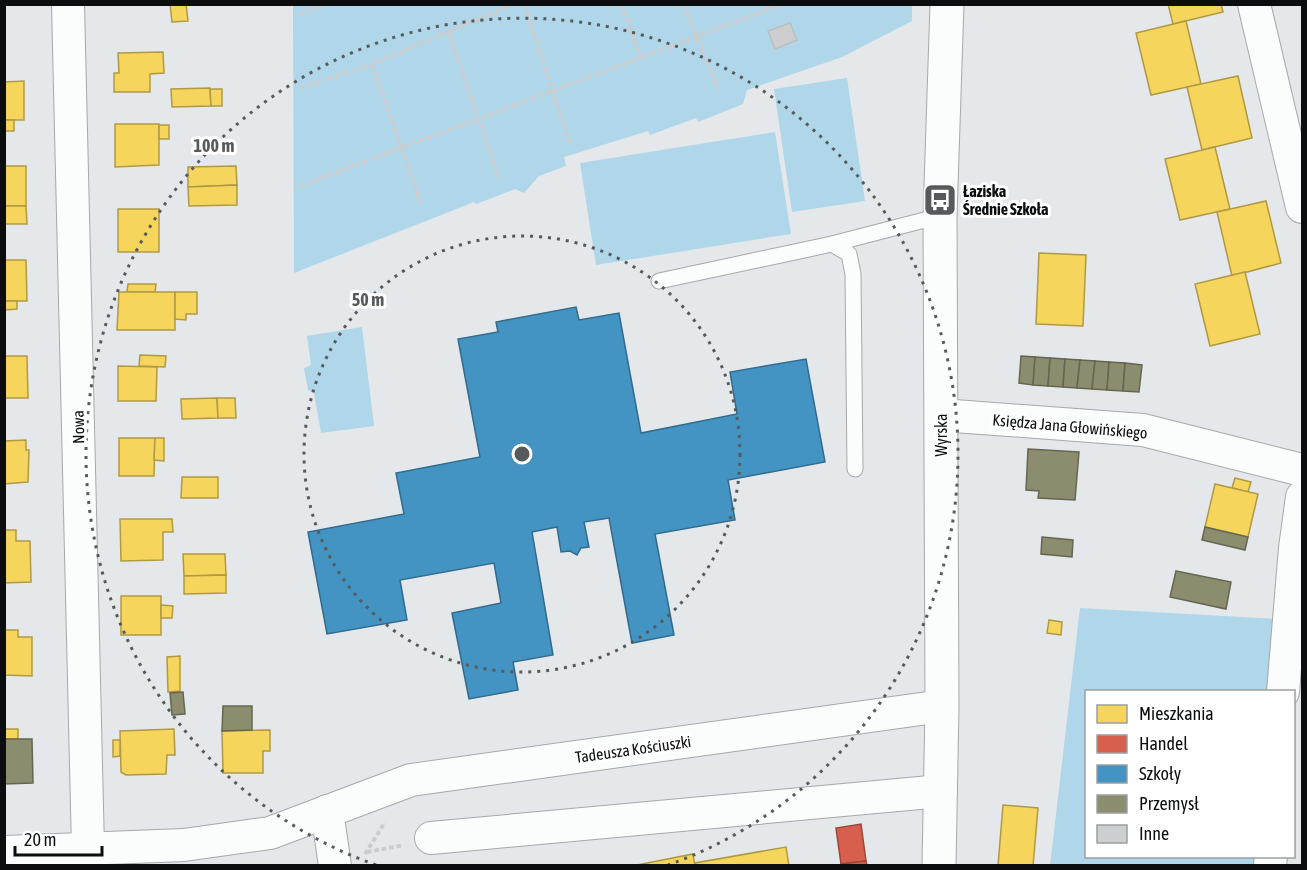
<svg xmlns="http://www.w3.org/2000/svg" width="1307" height="870" viewBox="0 0 1307 870" font-family="'Asap Condensed',sans-serif">
  <style>
    .green { fill: #afd6e9 }
    .homes { fill: #f6d55c; stroke: #b09945; stroke-width: 1.5 }
    .shops { fill: #d6604d; stroke: #99473a; stroke-width: 1.5 }
    .schools { fill: #4393c3; stroke: #326b8d; stroke-width: 1.5 }
    .industry { fill: #8c8c6e; stroke: #656651; stroke-width: 1.5 }
    .building { fill: #ccced0; stroke: #bcbfc0; stroke-width: 1.5 }
    .lines { fill: none; stroke-linecap: round; stroke-linejoin: round }
    .lane-casing { stroke: #a6a8aa; stroke-width: 17 }
    .street-casing { stroke: #a6a8aa; stroke-width: 34 }
    .secondary-casing { stroke: #a6a8aa; stroke-width: 35 }
    .path { stroke: #ccc; stroke-width: 4; stroke-dasharray: 4.5 3; stroke-linecap: butt }
    .lane { stroke: #fbfcfc; stroke-width: 15 }
    .street { stroke: #fbfcfc; stroke-width: 32 }
    .secondary { stroke: #fbfcfc; stroke-width: 33 }
    .ring { fill: none; stroke: #575a5b; stroke-width: 3; stroke-dasharray: 3 6 }
    .labels { text-anchor: middle; stroke-width: 6; stroke-linejoin: round; paint-order: stroke }
    .poi-label { font-size: 16px; font-weight: bold; fill: #0b0d0e; stroke: #fff; text-anchor: start }
    .street-label { font-size: 16px; fill: #0b0d0e; stroke: #fff }
    .centre { fill: #575a5b; stroke: #fff; stroke-width: 3 }
    .ring-label { font-size: 18px; text-anchor: middle; font-weight: bold; fill: #575a5b; stroke: #fff; stroke-width: 6; stroke-linejoin: round; paint-order: stroke }
  </style>
  <rect width="100%" height="100%" fill="#e5e8ea"/>
  <g class="green">
    <polygon points="912,4 912,21 842,57 747,90 743,104 698,122 696,118 650,135 648,131 564,157 566,166 539,176 524,193 515,189 476,204 474,202 294,273 293,5"/>
    <polygon points="847,78 865,201 792,212 774,89"/>
    <polygon points="775,132 791,234 596,265 580,163"/>
    <polygon points="362,327 374,426 321,433 314,393 308,390 304,368 311,365 307,336"/>
    <polygon points="1080,608 1278,619 1276,691 1086,692 1086,856 1271,856 1270,865 1050,866"/>
  </g>
  <g class="homes">
    <polygon points="170,4 186,4 188,21 172,22"/>
    <polygon points="1168,4 1221,4 1223,12 1173,24"/>
    <polygon points="1186,21 1201,84 1151,95 1136,33"/>
    <polygon points="163,52 164,73 150,74 150,92 114,92 114,73 119,73 118,53"/>
    <polygon points="1238,76 1252,138 1202,150 1187,87"/>
    <polygon points="24,81 24,120 4,120 4,82"/>
    <polygon points="210,88 211,106 172,107 171,89"/>
    <polygon points="210,89 222,89 222,106 211,106"/>
    <rect x="4" y="120" width="10" height="11"/>
    <polygon points="115,124 159,124 159,165 115,167"/>
    <rect x="159" y="125" width="10" height="14"/>
    <polygon points="1215,147 1230,209 1180,220 1165,159"/>
    <rect x="4" y="166" width="22" height="40"/>
    <polygon points="236,166 237,185 188,187 188,167"/>
    <polygon points="237,185 237,205 189,206 188,187"/>
    <polygon points="1266,201 1281,263 1232,276 1217,212"/>
    <polygon points="4,206 26,206 27,224 4,224"/>
    <rect x="118" y="209" width="41" height="43"/>
    <polygon points="1039,253 1086,255 1083,326 1036,324"/>
    <polygon points="4,260 26,260 27,301 4,301"/>
    <polygon points="1245,272 1260,334 1210,346 1195,284"/>
    <polygon points="128,284 156,284 155,292 127,292"/>
    <polygon points="119,292 175,292 175,330 117,330"/>
    <polygon points="175,292 197,292 197,314 186,314 186,320 175,319"/>
    <polygon points="4,301 17,301 17,309 4,310"/>
    <polygon points="140,355 166,356 165,367 139,366"/>
    <polygon points="4,356 27,356 28,398 4,398"/>
    <polygon points="118,366 157,367 156,401 118,401"/>
    <polygon points="217,398 218,418 182,419 181,399"/>
    <polygon points="217,398 235,398 236,418 218,418"/>
    <polygon points="119,438 155,438 154,476 119,476"/>
    <polygon points="155,438 164,438 164,461 154,460"/>
    <polygon points="26,440 26,450 29,450 28,482 4,484 4,441"/>
    <polygon points="182,477 218,477 218,498 181,498"/>
    <polygon points="1235,478 1251,482 1248,492 1232,488"/>
    <polygon points="1215,484 1258,494 1248,537 1205,527"/>
    <polygon points="120,519 172,519 173,532 163,532 163,560 121,561"/>
    <polygon points="4,530 16,530 16,541 30,541 31,582 4,583"/>
    <polygon points="183,554 225,554 226,575 184,576"/>
    <polygon points="226,575 226,593 184,594 184,576"/>
    <rect x="121" y="596" width="40" height="39"/>
    <polygon points="161,605 173,606 172,618 161,618"/>
    <polygon points="1049,620 1062,622 1061,635 1047,633"/>
    <polygon points="4,630 18,630 18,637 32,637 32,676 4,675"/>
    <polygon points="180,656 180,691 168,692 167,657"/>
    <rect x="4" y="729" width="14" height="10"/>
    <polygon points="174,729 175,755 167,755 166,774 126,775 121,772 120,731"/>
    <polygon points="270,730 270,751 263,751 263,773 223,773 222,731"/>
    <polygon points="113,740 120,740 120,756 113,757"/>
    <polygon points="1003,805 1038,808 1033,866 998,866"/>
    <polygon points="786,847 789,866 695,866 695,863"/>
    <polygon points="693,854 695,866 632,866"/>
  </g>
  <g class="shops">
    <polygon points="861,824 866,861 841,864 836,828"/>
    <polygon points="866,861 867,866 841,866 841,864"/>
  </g>
  <polygon class="schools" points="576,307 579,320 619,313 641,433 737,414 730,372 806,359 825,462 728,480 735,520 655,534 674,635 632,643 609,518 584,522 589,547 581,548 577,555 570,551 561,552 557,527 532,532 553,655 513,662 518,690 469,699 452,613 501,603 494,563 400,580 407,620 327,634 308,532 404,514 396,473 480,457 458,339 498,332 496,322"/>
  <g class="industry">
    <polygon points="1021,356 1035,357 1033,385 1019,383"/>
    <polygon points="1035,357 1050,358 1048,386 1033,385"/>
    <polygon points="1050,358 1065,359 1063,387 1048,386"/>
    <polygon points="1065,359 1080,360 1077,388 1063,387"/>
    <polygon points="1080,360 1095,361 1092,389 1077,388"/>
    <polygon points="1095,361 1109,362 1107,390 1092,389"/>
    <polygon points="1109,362 1125,363 1123,391 1107,390"/>
    <polygon points="1125,363 1142,365 1139,392 1123,391"/>
    <polygon points="1028,449 1079,452 1075,500 1038,498 1039,491 1026,490"/>
    <polygon points="1205,527 1248,537 1245,550 1202,540"/>
    <polygon points="1042,537 1073,540 1072,557 1041,554"/>
    <polygon points="1176,571 1231,582 1226,609 1170,597"/>
    <polygon points="183,692 185,714 172,715 170,693"/>
    <polygon points="223,706 252,706 252,730 222,731"/>
    <polygon points="4,739 32,739 33,783 4,784"/>
  </g>
  <polygon class="building" points="790,23 797,40 775,49 768,31"/>
  <g class="lines">
    <g class="lane-casing">
      <g id="lane">
        <polyline points="832,244 849,254 853,274 855,469"/>
        <polyline points="659,281 832,244 940,216"/>
      </g>
    </g>
    <g class="street-casing">
      <g id="street">
        <polyline points="68,4 88,849"/>
        <polyline points="1254,4 1302,207"/>
        <polyline points="941,415 1143,430 1302,470"/>
        <polyline points="1283,692 1295,548 1302,497"/>
        <polyline points="327,811 335,866"/>
        <polyline points="431,838 941,791"/>
        <polyline points="4,852 184,845 270,833 411,780 942,706"/>
        <polyline points="1270,866 1271,856"/>
      </g>
    </g>
    <g class="secondary-casing">
      <polyline id="secondary" points="939,866 942,706 940,216 947,4"/>
    </g>
    <g class="path">
      <polyline points="524,4 571,147"/>
      <polyline points="621,4 640,56"/>
      <polyline points="683,4 719,90"/>
      <polyline points="299,15 324,4"/>
      <polyline points="448,32 499,178"/>
      <polyline points="372,64 421,204"/>
      <polyline points="300,88 372,64 514,4"/>
      <polyline points="300,186 783,4"/>
      <polyline points="367,852 404,845"/>
      <polyline points="365,854 385,822"/>
    </g>
    <use href="#lane" class="lane"/>
    <use href="#street" class="street"/>
    <use href="#secondary" class="secondary"/>
  </g>
  <g class="ring">
    <circle cx="522" cy="454" r="218"/>
    <path d="M376 865A436 436 0 1 1 668 865"/>
  </g>
  <defs>
    <g id="bus-square" transform="scale(1.725)"><rect x="-9" y="-9" width="18" height="18" rx="4" fill="#575a5b" stroke="#fff"/><path d="M-5-6H5V4H4V6H2V4H-2V6H-4V4H-5ZM-3.5-4V0h7V-4ZM-3.5 1.2v1.5H-2V1.2ZM2 1.2v1.5H3.5V1.2Z" fill="#fff"/></g>
  </defs>
  <g fill-rule="evenodd">
    <use href="#bus-square" x="940" y="200"/>
  </g>
  <g class="labels">
    <g class="poi-label">
      <text x="963" y="197">Łaziska<tspan x="963" dy="18">Średnie Szkoła</tspan></text>
    </g>
    <g class="street-label">
      <text transform="translate(1070 426) rotate(5)" y="6">Księdza Jana Głowińskiego</text>
      <text transform="translate(78 427) rotate(-91)" y="6">Nowa</text>
      <text transform="translate(941 435) rotate(-90)" y="6">Wyrska</text>
      <text transform="translate(633 749) rotate(-8)" y="6">Tadeusza Kościuszki</text>
    </g>
  </g>
  <circle cx="522" cy="454" r="9" class="centre"/>
  <g class="ring-label">
    <text x="214" y="152">100 m</text>
    <text x="368" y="306">50 m</text>
  </g>
  <rect width="1307" height="870" fill="none" stroke="#0b0d0e" stroke-width="12"/>
  <rect x="1085" y="690" width="210" height="168" fill="#ffffff" stroke="#9d9e9f" stroke-width="1.5"/>
  <rect x="1097" y="705" width="30" height="18" fill="#f6d55c" stroke="#9d9e9f" stroke-width="1.5"/>
  <text x="1139" y="720" font-size="18" fill="#0b0d0e">Mieszkania</text>
  <rect x="1097" y="735" width="30" height="18" fill="#d6604d" stroke="#9d9e9f" stroke-width="1.5"/>
  <text x="1139" y="750" font-size="18" fill="#0b0d0e">Handel</text>
  <rect x="1097" y="765" width="30" height="18" fill="#4393c3" stroke="#9d9e9f" stroke-width="1.5"/>
  <text x="1139" y="780" font-size="18" fill="#0b0d0e">Szkoły</text>
  <rect x="1097" y="795" width="30" height="18" fill="#8c8c6e" stroke="#9d9e9f" stroke-width="1.5"/>
  <text x="1139" y="810" font-size="18" fill="#0b0d0e">Przemysł</text>
  <rect x="1097" y="825" width="30" height="18" fill="#ccced0" stroke="#9d9e9f" stroke-width="1.5"/>
  <text x="1139" y="840" font-size="18" fill="#0b0d0e">Inne</text>
  <path d="M15 846v9h87v-9" fill="none" stroke="#0b0d0e" stroke-width="3"/>
  <text x="24" y="846" font-size="18" fill="#0b0d0e" stroke="#ffffff" stroke-width="4.5" paint-order="stroke">20 m</text>
</svg>
